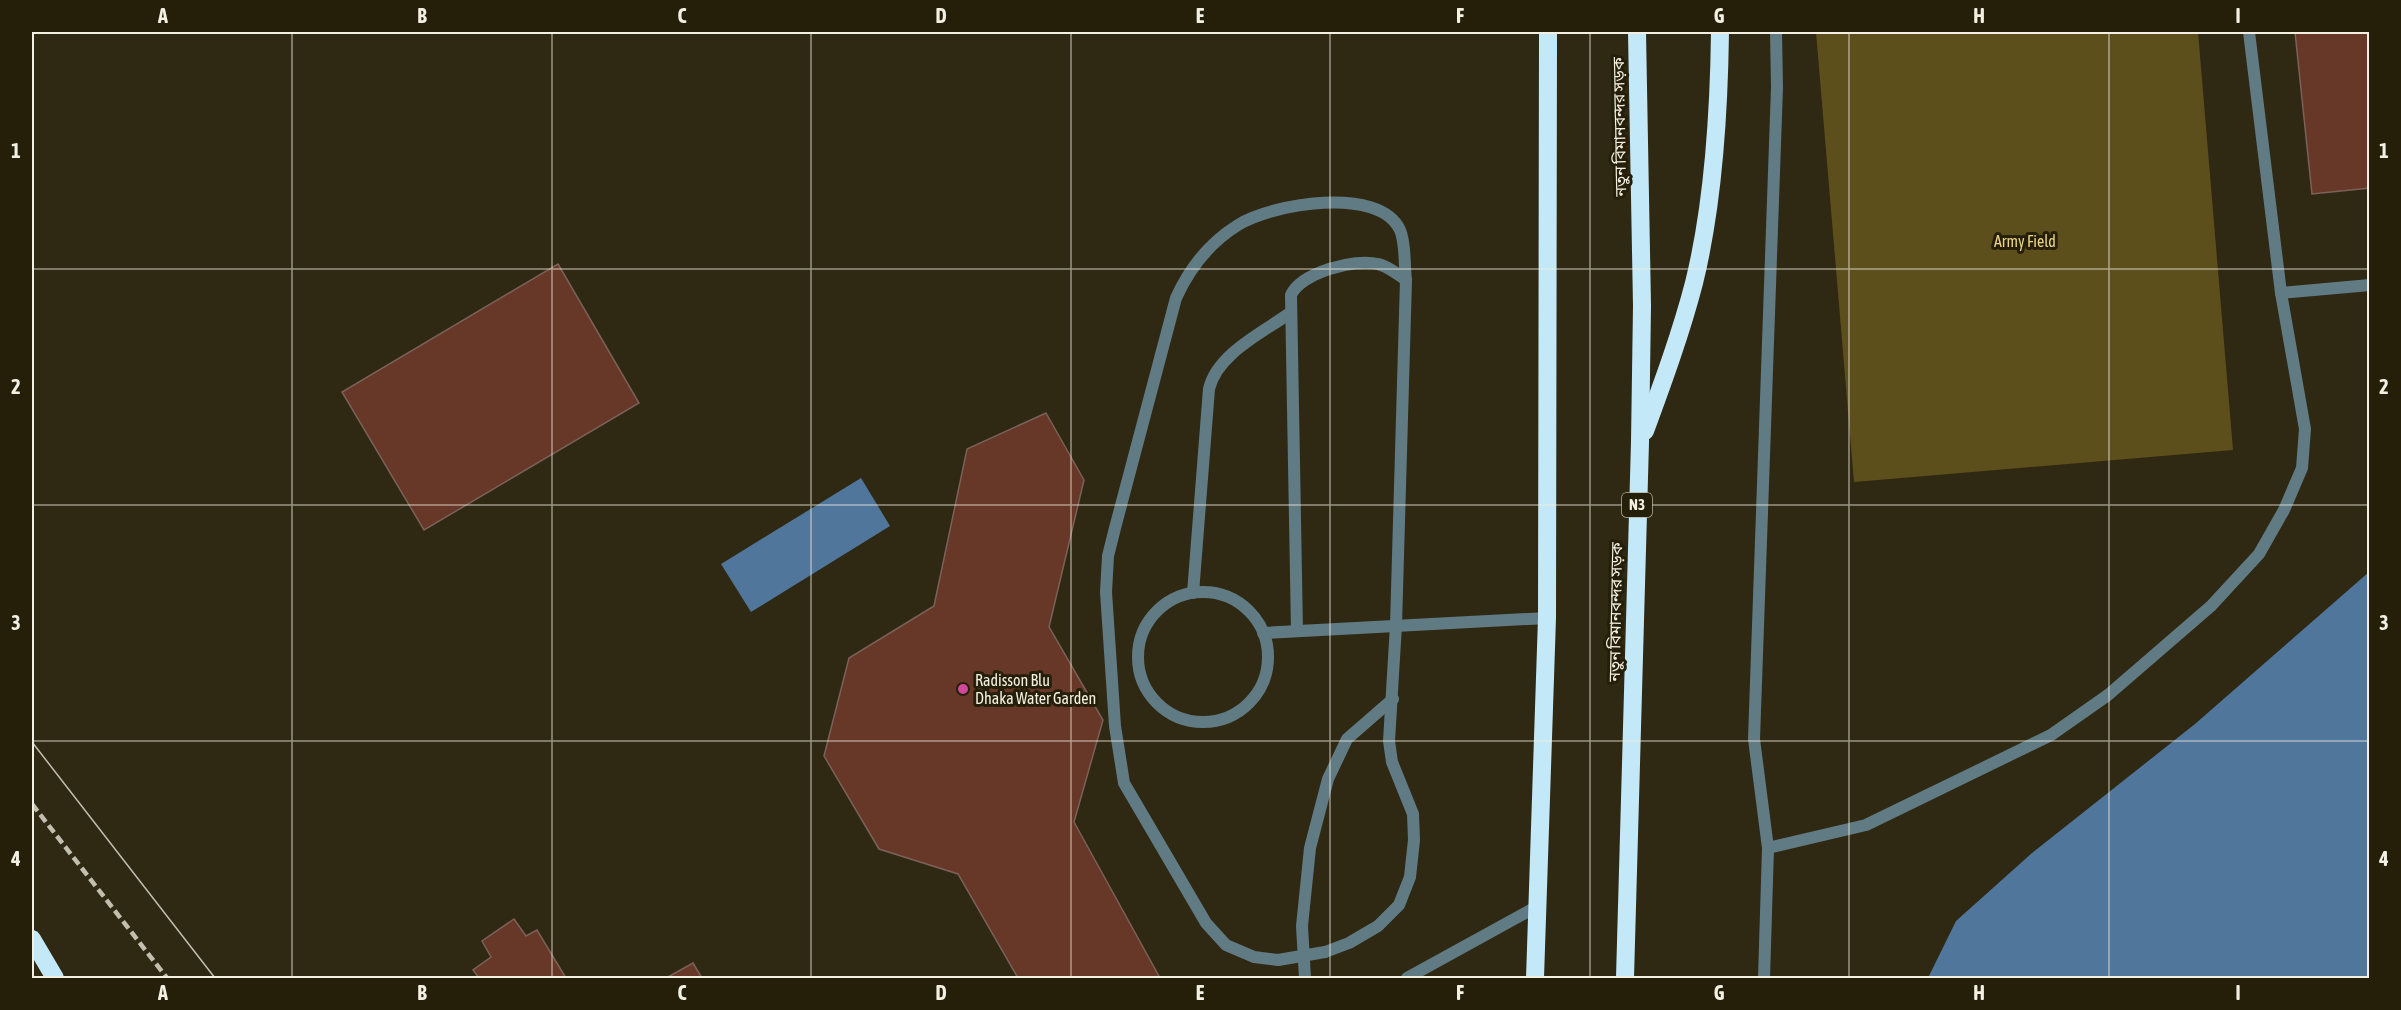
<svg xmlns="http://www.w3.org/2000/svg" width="2401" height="1010" viewBox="0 0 2401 1010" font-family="'Asap Condensed','Noto Sans Bengali',sans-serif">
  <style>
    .green { fill: #5d4f1c }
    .water { fill: #50769c }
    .building { fill: #673728; stroke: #7b6159; stroke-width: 1.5 }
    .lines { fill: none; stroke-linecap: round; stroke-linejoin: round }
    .lane { stroke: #617b85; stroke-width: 12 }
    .highway { stroke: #c3e9f8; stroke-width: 18 }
    .tram { stroke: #c3bfb0; stroke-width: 1.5 }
    .rail { stroke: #c3bfb0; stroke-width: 4.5; stroke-dasharray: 9 4.5; stroke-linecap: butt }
    .lane-bridge { stroke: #617b85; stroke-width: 12 }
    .grid { fill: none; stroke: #f3efe2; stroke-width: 1.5; stroke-opacity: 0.55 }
    .hotel-dot { fill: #d1479c; stroke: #251f0a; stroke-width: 2 }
    .labels { text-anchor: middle; stroke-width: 6; stroke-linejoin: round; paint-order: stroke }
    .shield { fill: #251f0a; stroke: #b5b1a1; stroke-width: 1.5 }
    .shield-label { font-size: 15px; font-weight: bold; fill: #f3efe2 }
    .street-label { font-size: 16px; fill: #f3efe2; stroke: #251f0a }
    .park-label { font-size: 16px; fill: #ebd484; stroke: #251f0a }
    .poi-label { font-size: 16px; fill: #f3efe2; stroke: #251f0a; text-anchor: start }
    .neatline { fill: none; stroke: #f3efe2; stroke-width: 2 }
    .grid-label { font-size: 20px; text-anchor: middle; font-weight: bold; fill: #f3efe2 }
  </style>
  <rect width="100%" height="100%" fill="#2f2913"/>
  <polygon class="green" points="1816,32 2198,32 2233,450 1854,482"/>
  <g class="water">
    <polygon points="861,478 890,526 751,612 721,564"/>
    <polygon points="2369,572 2369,978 1928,978 1956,921 2032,853 2195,724"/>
  </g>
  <g class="building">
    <polygon points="2295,32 2370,32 2370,188 2312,194"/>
    <polygon points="558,264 639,403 424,530 342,392"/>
    <polygon points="1046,413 1084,480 1049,627 1103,720 1074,822 1160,978 1018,978 958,874 879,849 824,756 849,658 934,606 967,449"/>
    <polygon points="514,919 526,936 537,930 566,978 479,978 473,970 491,957 482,941"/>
    <polygon points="693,963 702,978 666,978"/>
  </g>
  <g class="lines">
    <g class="lane">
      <polyline points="2249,32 2281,293 2370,285"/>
      <circle cx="1203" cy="657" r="65"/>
      <path d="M1193,593L1209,389C1217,354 1262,333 1290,313"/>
      <path d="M1297,631L1291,295C1301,273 1354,258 1378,264C1388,266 1397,274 1406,280"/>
      <polyline points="1263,633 1547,618"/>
      <polyline points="1768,848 1866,825 2051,735 2108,695 2211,606 2259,554 2284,510 2302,468 2305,429 2281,293"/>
      <path d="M1278,960L1254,957L1226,945L1206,923L1124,783L1115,726L1106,592L1108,556L1115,528L1176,298C1190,267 1209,243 1238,225C1271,204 1379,185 1400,230C1406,243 1404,266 1406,280L1396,625L1389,741L1392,762L1413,814L1414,840L1410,877L1399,905L1378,926L1349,943L1325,952"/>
      <polyline points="1305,978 1302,926 1310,848 1328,779 1347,739 1393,699"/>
      <polyline points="1407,978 1536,907"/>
      <polyline points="1764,978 1768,848 1754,739 1777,87 1776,32"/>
    </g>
    <g class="highway">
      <path d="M1645,431C1663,382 1681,333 1694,283C1713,206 1719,111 1720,32"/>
      <polyline points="32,939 55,978"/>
      <polyline points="1535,978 1547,618 1548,32"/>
      <polyline points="1625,978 1640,442 1642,306 1637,32"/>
    </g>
    <polyline class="tram" points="32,742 215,978"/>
    <polyline class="rail" points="32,804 167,978"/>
    <polyline class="lane-bridge" points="1278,960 1325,952"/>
  </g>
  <path class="grid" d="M292,32V978M552,32V978M811,32V978M1071,32V978M1330,32V978M1590,32V978M1849,32V978M2109,32V978M32,269H2370M32,505H2370M32,741H2370"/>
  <circle class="hotel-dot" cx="963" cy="689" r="6"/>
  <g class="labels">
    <rect class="shield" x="1622" y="493" width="30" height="24" rx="4.5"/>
    <g class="shield-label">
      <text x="1637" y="510">N3</text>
    </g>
    <g class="street-label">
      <text transform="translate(1619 127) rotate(-91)" y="6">নতুন বিমানবন্দর সড়ক</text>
      <text transform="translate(1615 612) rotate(-89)" y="6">নতুন বিমানবন্দর সড়ক</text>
    </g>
    <g class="park-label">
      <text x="2025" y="247">Army Field</text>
    </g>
    <g class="poi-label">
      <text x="975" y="686">Radisson Blu<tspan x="975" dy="18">Dhaka Water Garden</tspan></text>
    </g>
  </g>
  <rect width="2401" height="1010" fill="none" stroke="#251f0a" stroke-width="66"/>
  <rect x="33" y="33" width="2335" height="944" class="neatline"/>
  <g class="grid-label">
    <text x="163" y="23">A</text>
    <text x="422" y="23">B</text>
    <text x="682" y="23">C</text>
    <text x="941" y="23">D</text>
    <text x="1200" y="23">E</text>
    <text x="1460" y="23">F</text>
    <text x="1719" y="23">G</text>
    <text x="1979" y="23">H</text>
    <text x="2238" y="23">I</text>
    <text x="16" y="158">1</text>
    <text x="2384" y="158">1</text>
    <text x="16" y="394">2</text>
    <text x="2384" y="394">2</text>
    <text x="16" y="630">3</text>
    <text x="2384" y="630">3</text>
    <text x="16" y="866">4</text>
    <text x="2384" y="866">4</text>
    <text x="163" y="1000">A</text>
    <text x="422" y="1000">B</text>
    <text x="682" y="1000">C</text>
    <text x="941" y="1000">D</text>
    <text x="1200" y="1000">E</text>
    <text x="1460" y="1000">F</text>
    <text x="1719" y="1000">G</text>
    <text x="1979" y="1000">H</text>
    <text x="2238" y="1000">I</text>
  </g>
</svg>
